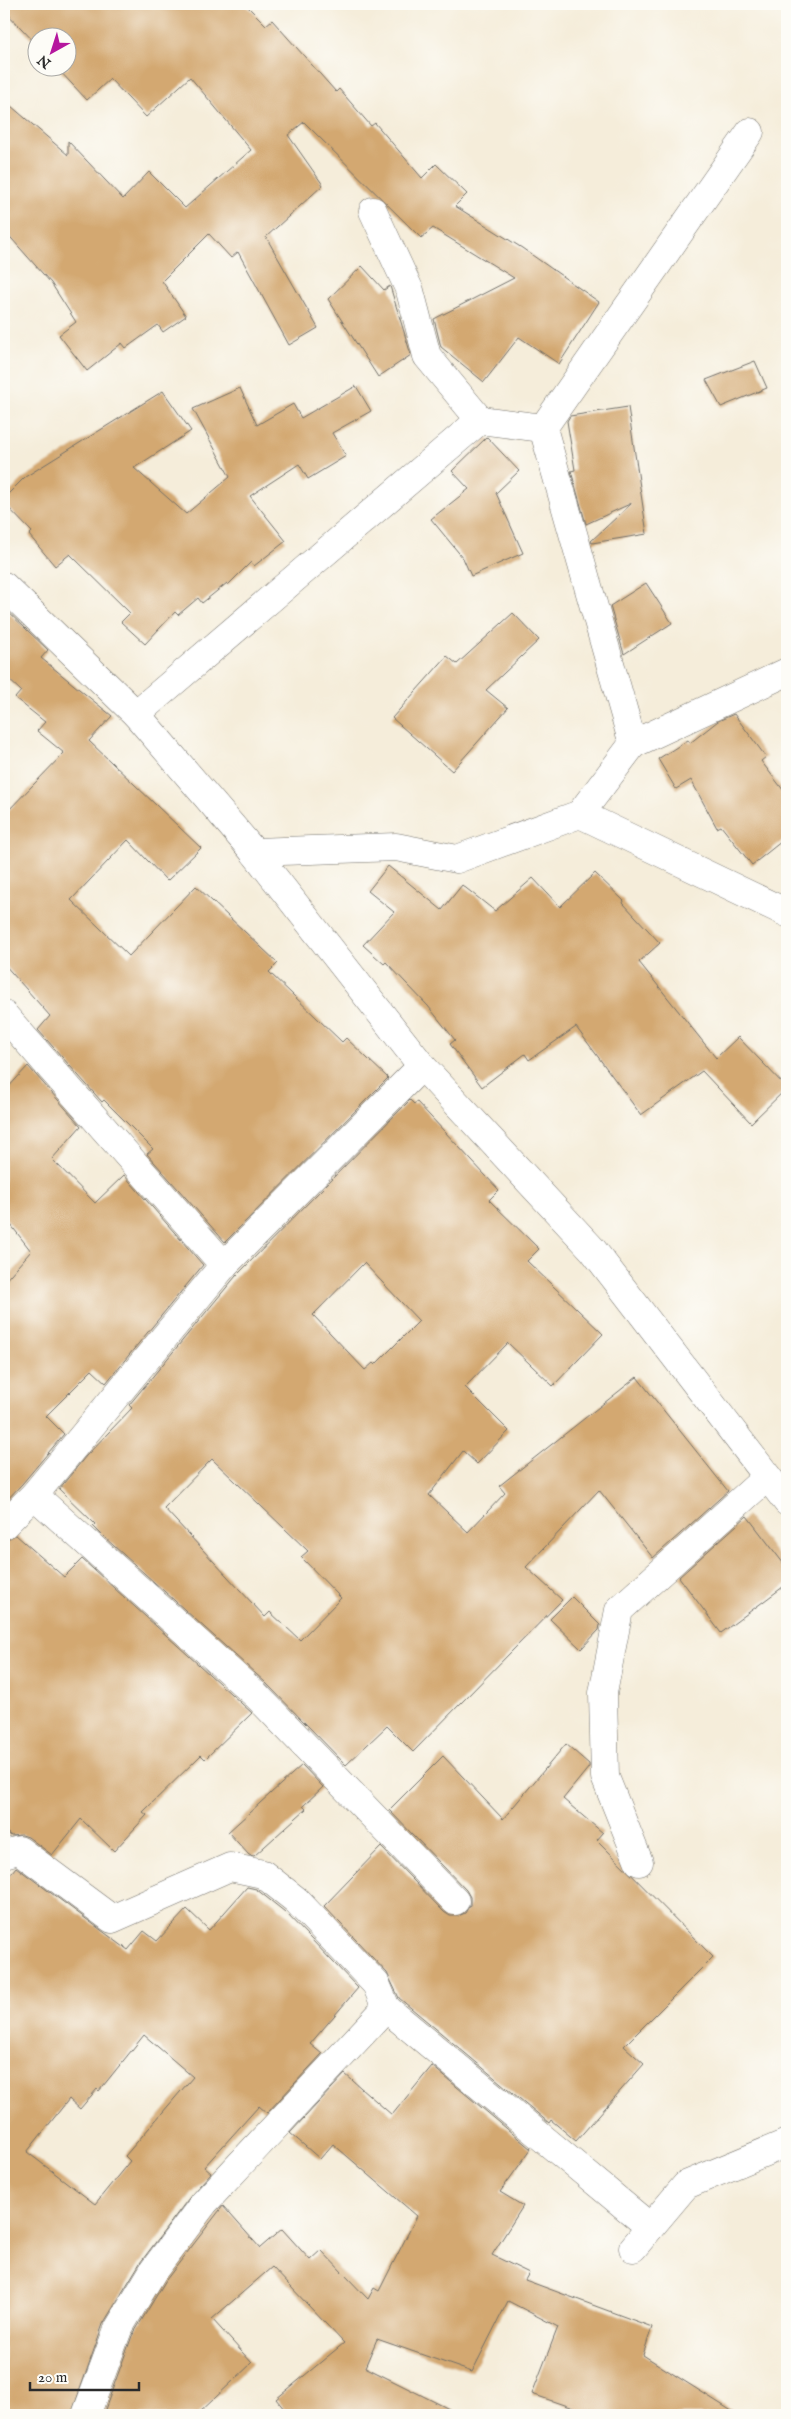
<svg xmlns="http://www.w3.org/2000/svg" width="791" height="2419" viewBox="0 0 791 2419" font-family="'IM FELL English',serif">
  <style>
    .building { fill: #d3a871; fill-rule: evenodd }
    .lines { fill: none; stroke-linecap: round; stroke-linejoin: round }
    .street-casing { stroke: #726f68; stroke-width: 29 }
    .street { stroke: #fff; stroke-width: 28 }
  </style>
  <rect width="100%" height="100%" fill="#fdfcf7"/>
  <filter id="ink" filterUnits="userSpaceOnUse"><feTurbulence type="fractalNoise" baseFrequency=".02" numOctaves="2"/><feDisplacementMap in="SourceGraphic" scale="10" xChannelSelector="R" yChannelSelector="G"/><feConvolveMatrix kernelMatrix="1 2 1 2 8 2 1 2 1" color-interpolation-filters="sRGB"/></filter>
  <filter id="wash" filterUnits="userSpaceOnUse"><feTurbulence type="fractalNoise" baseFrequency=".0096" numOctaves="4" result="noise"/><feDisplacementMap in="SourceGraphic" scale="20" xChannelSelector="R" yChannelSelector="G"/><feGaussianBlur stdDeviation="1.12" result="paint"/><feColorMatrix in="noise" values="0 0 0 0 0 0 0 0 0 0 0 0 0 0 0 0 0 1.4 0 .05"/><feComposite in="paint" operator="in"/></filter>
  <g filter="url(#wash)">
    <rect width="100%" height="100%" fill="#f5edda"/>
    <g id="blocks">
      <g class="building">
        <polygon points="4,4 245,4 266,25 272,20 336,92 339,89 371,126 375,123 422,178 436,164 467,194 455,206 522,248 599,302 559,364 519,337 484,382 441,347 434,319 514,278 433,228 421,238 304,122 288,135 323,185 266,237 318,328 289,345 238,252 231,258 209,234 162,281 186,316 163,332 158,325 126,348 122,343 87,371 59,335 76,322 51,283 4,230 4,100 68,155 68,141 123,199 149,172 185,208 251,150 190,77 146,117 110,79 87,100 57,68 68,68 68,38 38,38 38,46 4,10"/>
        <polygon points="362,266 384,290 390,286 411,355 378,377 328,299"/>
        <polygon points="755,361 767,388 721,407 706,380"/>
        <polygon points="356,386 371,411 332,433 346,456 308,479 299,464 250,496 286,541 254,566 251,562 228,585 227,583 202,603 198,598 178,615 175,612 145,644 121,622 130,613 70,554 55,566 29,535 32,532 4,503 4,498 25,477 163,391 191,431 134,468 186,514 230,477 193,409 240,388 257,425 293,404 301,418"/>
        <polygon points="628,407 647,534 592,543 591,541 632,503 586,524 571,471 575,470 567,421 570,416"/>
        <polygon points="487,437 519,471 496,493 523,553 471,576 463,558 431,519 469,489 452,471"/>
        <polygon points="646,583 672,623 624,654 610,606"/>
        <polygon points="4,608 48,650 41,658 112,716 89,741 201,848 167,881 128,840 71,900 129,956 196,886 278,963 269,972 342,1042 346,1038 388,1078 225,1242 147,1154 153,1149 104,1100 102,1102 38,1030 50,1016 4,964 4,815 64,753 37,731 45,722 15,698 21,691 4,675"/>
        <polygon points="513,613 539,640 486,690 508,708 452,771 392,718 447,656 457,664"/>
        <polygon points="734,714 766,757 761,761 787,795 787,837 752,865 721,826 717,828 691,780 676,789 658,759 688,740 690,743 718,721"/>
        <polygon points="388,866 442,910 462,885 495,911 533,878 560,907 595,873 624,901 623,903 660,943 639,962 716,1058 738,1037 787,1088 751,1123 702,1071 641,1115 576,1027 529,1060 525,1054 482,1087 450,1044 455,1040 428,1006 386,962 384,964 363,945 394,912 368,891"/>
        <polygon points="28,1066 81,1126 52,1159 95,1203 124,1175 203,1265 106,1383 92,1370 46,1416 64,1434 22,1484 4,1503 4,1282 31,1251 4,1216 4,1092"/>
        <path d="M410,1100L414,1104L417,1102L499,1190L489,1200L539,1249L527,1261L603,1334L553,1386L508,1343L465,1387L509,1431L477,1464L463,1451L429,1495L468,1532L505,1493L499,1486L637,1377L728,1491L653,1558L599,1490L526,1567L562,1600L413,1752L387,1726L346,1765L266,1683L104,1537L93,1526L95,1524L59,1489L86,1456L132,1408L129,1405L236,1276ZM364,1263L419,1321L375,1365L373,1363L365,1370L313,1315ZM212,1459L308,1551L301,1557L341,1598L300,1640L270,1612L265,1617L164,1508Z"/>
        <polygon points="747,1516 787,1568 787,1584 721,1633 679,1577"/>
        <polygon points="16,1535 64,1577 82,1559 252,1713 205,1759 201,1755 143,1812 147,1815 114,1851 81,1819 52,1855 28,1837 22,1835 11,1836 4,1830 4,1540"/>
        <polygon points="572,1597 600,1625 599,1630 581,1649 550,1619"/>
        <polygon points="566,1744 589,1764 589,1767 563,1799 603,1833 597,1840 713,1957 624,2046 644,2064 576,2141 551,2120 549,2123 399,1998 387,1973 324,1906 381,1847 444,1912 450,1916 458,1916 465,1913 470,1905 470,1897 466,1890 389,1810 443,1756 503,1819"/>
        <polygon points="302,1765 323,1787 303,1806 306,1809 254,1856 249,1855 228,1832"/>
        <path d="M16,1867L128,1950L144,1931L157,1941L187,1909L209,1930L247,1887L256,1889L285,1912L358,1988L310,2044L322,2054L267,2113L259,2106L204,2167L211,2173L192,2194L140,2263L103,2324L71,2415H4V1882ZM144,2035L193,2077L125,2156L130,2161L95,2204L27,2152L69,2099L80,2109L97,2089L99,2091Z"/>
        <polygon points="432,2066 531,2149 500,2192 523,2206 492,2255 529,2273 525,2280 652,2327 643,2355 738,2415 593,2415 532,2394 558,2327 508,2301 472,2372 377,2339 365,2367 461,2415 289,2415 276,2399 344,2343 272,2267 212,2319 252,2363 197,2415 103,2415 132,2336 166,2280 223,2206 260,2248 282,2229 310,2260 321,2250 368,2299 374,2288 379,2291 417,2216 333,2144 320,2159 290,2133 345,2074 392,2115"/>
      </g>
    </g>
  </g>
  <g filter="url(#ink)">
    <use href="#blocks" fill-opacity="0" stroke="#726f68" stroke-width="1"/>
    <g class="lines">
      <g class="street-casing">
        <g id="street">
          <polyline points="373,211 410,291 427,356 480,420"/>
          <polyline points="4,586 136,714 254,852 422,1066 593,1250 787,1502"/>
          <polyline points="136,714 480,420 543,428"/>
          <polyline points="633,744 543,428 750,132"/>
          <polyline points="580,814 633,744 787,672"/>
          <polyline points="254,852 396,847 457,859 580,814 787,913"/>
          <polyline points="4,1015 224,1265"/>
          <polyline points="34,1495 256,1695 455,1901"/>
          <polyline points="4,1525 34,1495 224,1265 422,1066"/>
          <polyline points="4,1854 19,1850 112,1919 230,1867 263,1874 296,1900 376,1984 386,2008 204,2203 153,2271 118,2329 86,2415"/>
          <polyline points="639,1862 605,1777 603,1693 619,1610 767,1477"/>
          <polyline points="386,2008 650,2227"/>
          <polyline points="633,2248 686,2185 787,2143"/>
        </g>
      </g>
      <use href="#street" class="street"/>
    </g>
  </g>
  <rect width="791" height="2419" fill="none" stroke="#fdfcf7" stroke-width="20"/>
  <g transform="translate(52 52) rotate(219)"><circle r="24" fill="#fdfcf7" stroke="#a9a8a5"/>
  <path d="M0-4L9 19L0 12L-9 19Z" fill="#b5179e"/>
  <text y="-8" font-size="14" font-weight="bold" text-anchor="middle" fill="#2b2b2b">N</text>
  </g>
  <path d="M30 2382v8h109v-8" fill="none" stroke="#2b2b2b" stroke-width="2.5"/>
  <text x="38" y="2382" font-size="15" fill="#2b2b2b" stroke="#fdfcf7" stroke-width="4" paint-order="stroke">20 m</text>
</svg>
